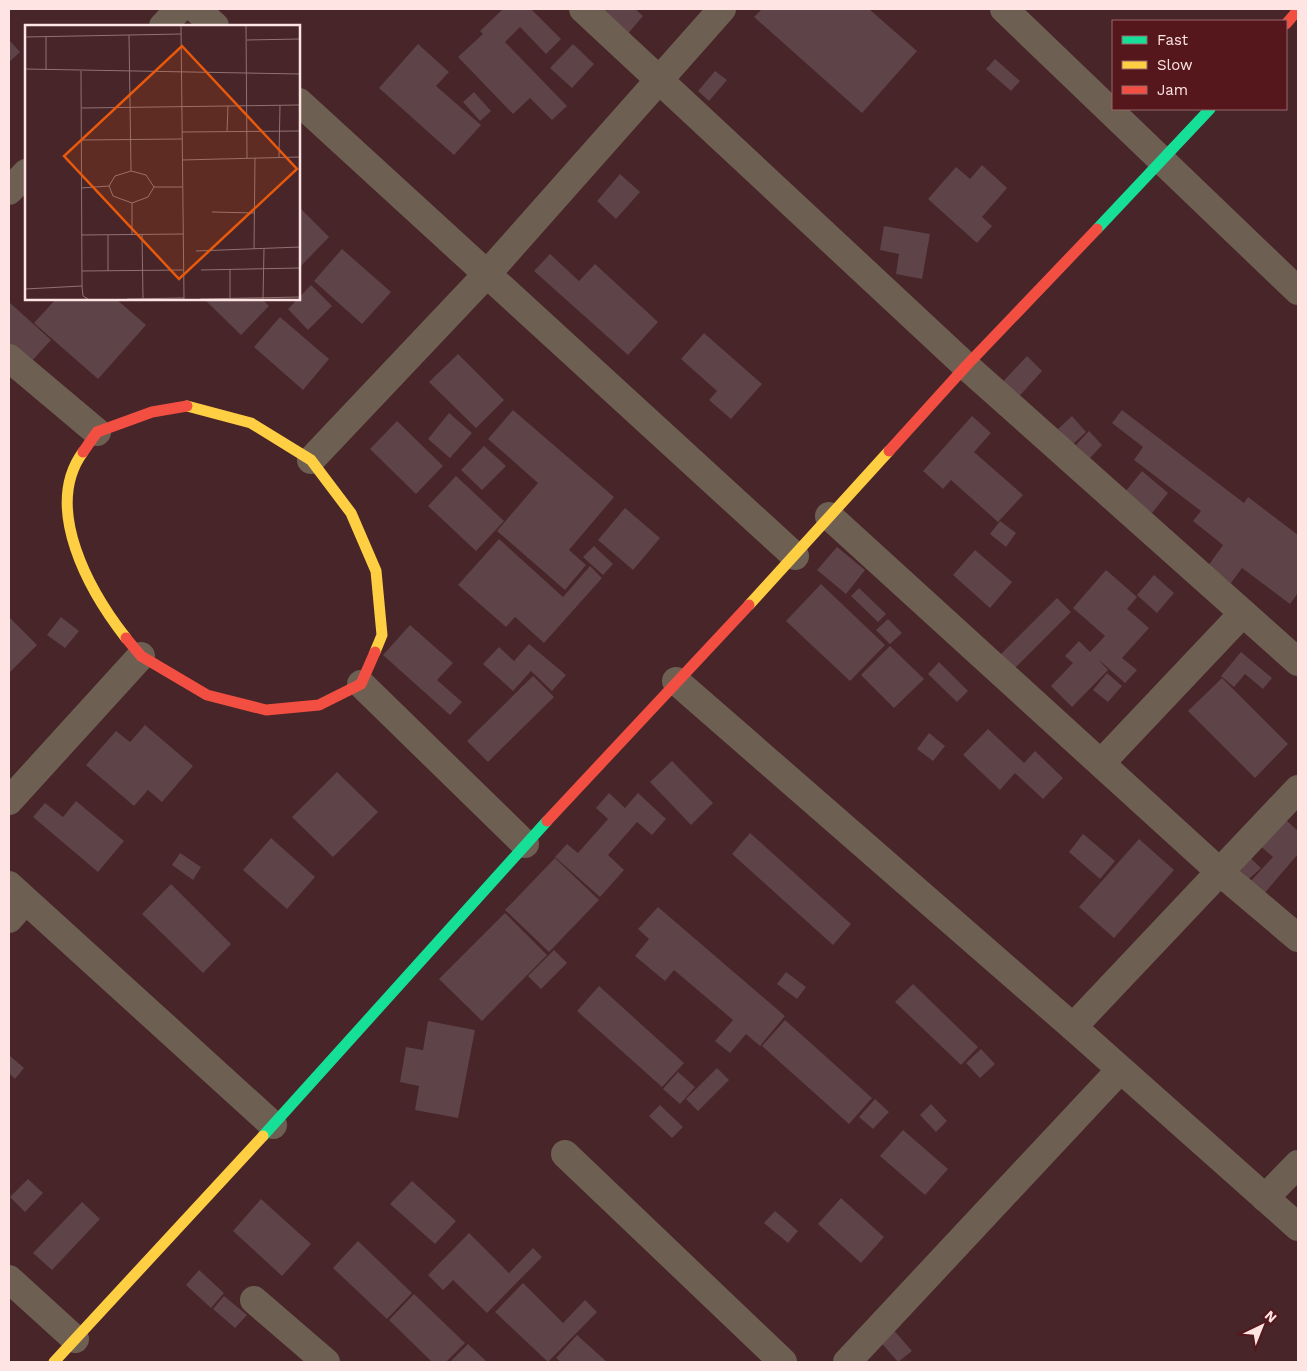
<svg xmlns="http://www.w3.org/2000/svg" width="1307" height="1371" viewBox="0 0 1307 1371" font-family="'Work Sans',sans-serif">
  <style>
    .building { fill: #5e4348 }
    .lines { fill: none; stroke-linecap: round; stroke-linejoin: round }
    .street { stroke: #6e5f53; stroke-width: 28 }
    .fast { stroke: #16e098; stroke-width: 11 }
    .slow { stroke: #ffcf43; stroke-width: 11 }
    .jam { stroke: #f24e42; stroke-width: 11 }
    .inset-road { fill: none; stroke: #907273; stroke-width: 1 }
    .view { fill: #e8590c; fill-opacity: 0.15; stroke: #e8590c; stroke-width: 2.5 }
    .inset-edge { fill: none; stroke: #fee5e4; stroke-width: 2.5 }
  </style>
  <rect width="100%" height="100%" fill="#472528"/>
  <g class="building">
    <polygon points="503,9 531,9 561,39 546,54 520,27 505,42 567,106 552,120 530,98 513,114 458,57 483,34 480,31"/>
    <polygon points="593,9 635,9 643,16 625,37"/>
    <polygon points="762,9 869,9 917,51 862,113 754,17"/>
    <polygon points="9,40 20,52 9,62"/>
    <polygon points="418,44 449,72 436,86 481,125 454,155 379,88"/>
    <polygon points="573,44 594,64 572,88 550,68"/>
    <polygon points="995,59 1020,81 1011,91 986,69"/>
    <polygon points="715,71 727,80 709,101 698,91"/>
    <polygon points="474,92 491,111 480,121 463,102"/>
    <polygon points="982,165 1007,188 982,217 992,226 977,243 928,199 956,167 970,179"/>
    <polygon points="620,174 640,192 616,219 597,201"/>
    <polygon points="299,207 329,237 300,267 299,266"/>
    <polygon points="884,226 930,234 922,279 896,274 899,254 880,250"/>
    <polygon points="342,249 391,292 362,324 314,281"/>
    <polygon points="550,254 579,281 595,264 658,322 628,355 534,271"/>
    <polygon points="311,285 332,306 308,330 288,309"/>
    <polygon points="56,299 116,299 146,325 98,379 34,323"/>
    <polygon points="204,299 262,299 269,306 241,335"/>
    <polygon points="9,302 51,340 29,364 9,346"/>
    <polygon points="280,317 329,359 303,390 254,347"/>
    <polygon points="704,333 762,384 731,419 709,400 717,391 681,359"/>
    <polygon points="458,354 504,400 476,428 429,382"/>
    <polygon points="1027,356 1042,371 1014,402 998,387"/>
    <polygon points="513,410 614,497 569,550 586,565 565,590 497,531 538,483 488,439"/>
    <polygon points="1122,410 1244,503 1248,497 1298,535 1298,593 1290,604 1242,568 1231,583 1208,566 1223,545 1193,521 1201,511 1134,460 1143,447 1112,423"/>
    <polygon points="449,413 472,433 450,458 428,439"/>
    <polygon points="972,416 991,433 974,452 1023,495 998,522 951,480 943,489 923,471"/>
    <polygon points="1072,416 1086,432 1072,445 1058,429"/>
    <polygon points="397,421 443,466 416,494 370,449"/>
    <polygon points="1089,431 1102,445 1090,458 1076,445"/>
    <polygon points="484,446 506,466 482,490 461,470"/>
    <polygon points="1142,471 1168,493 1152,513 1125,492"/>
    <polygon points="456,476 504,521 476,551 428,506"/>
    <polygon points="625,508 660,538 633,570 598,540"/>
    <polygon points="1000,521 1016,533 1006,547 990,534"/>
    <polygon points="499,539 563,597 590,566 602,578 544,643 515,617 506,627 458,585"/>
    <polygon points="594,546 613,564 603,575 583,557"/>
    <polygon points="837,547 865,570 846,594 817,570"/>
    <polygon points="975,550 1012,582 990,608 953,575"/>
    <polygon points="1106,570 1137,597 1127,609 1149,628 1122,658 1137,670 1125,683 1098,659 1108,670 1072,707 1051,686 1073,663 1065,656 1079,641 1090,652 1105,636 1073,608"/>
    <polygon points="1154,575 1174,593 1157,613 1137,595"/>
    <polygon points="821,584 885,645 850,681 786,621"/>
    <polygon points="859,588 886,614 878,622 851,596"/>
    <polygon points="1057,598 1071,612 1014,669 1000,655"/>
    <polygon points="9,617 37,645 9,673"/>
    <polygon points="61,617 79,631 65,648 47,635"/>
    <polygon points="888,619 902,633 890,644 876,630"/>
    <polygon points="410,625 453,663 437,680 462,702 450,715 383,655"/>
    <polygon points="529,644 566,675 552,691 531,671 513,691 483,664 499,647 514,661"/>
    <polygon points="890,646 924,679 894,708 861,675"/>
    <polygon points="1241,652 1272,678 1263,689 1245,674 1234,687 1221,676"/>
    <polygon points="939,662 968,691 957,702 928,674"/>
    <polygon points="1107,673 1122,686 1108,702 1093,690"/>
    <polygon points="533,676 554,697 488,762 467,741"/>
    <polygon points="1222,678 1288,744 1255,778 1188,711"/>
    <polygon points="145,725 193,766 162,802 148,790 134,806 86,765 116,731 130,742"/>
    <polygon points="988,729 1024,763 1035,751 1063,778 1043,799 1015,773 1000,790 963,755"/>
    <polygon points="929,733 945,746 933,761 917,749"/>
    <polygon points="672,761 713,803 691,825 650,782"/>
    <polygon points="337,772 378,812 333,857 292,817"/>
    <polygon points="609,793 625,808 638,793 666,819 652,835 637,822 608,855 624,870 600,897 555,857 567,844 578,853 608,819 596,808"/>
    <polygon points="76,801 124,841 98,872 33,817 45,803 63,817"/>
    <polygon points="1275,810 1298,831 1298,854 1263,895 1249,883 1273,857 1250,837"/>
    <polygon points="750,833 851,924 833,945 732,854"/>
    <polygon points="1083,834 1115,861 1100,879 1069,852"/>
    <polygon points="271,838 315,877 287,909 243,870"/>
    <polygon points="1139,839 1174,870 1114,938 1079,907"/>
    <polygon points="1242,850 1261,868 1249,879 1231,861"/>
    <polygon points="180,853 201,867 193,880 172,865"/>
    <polygon points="555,858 599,900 549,952 505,910"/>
    <polygon points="171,884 231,944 203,973 142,914"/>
    <polygon points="658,907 785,1016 760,1046 746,1034 730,1053 715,1041 733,1020 674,970 665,981 635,956 649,939 638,929"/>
    <polygon points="505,913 547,955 482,1021 439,979"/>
    <polygon points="554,950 567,963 541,989 528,976"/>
    <polygon points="786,972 806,987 797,999 777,984"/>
    <polygon points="913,984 978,1047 961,1065 895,1002"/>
    <polygon points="599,986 684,1063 662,1087 577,1011"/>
    <polygon points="785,1020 872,1098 849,1124 762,1046"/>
    <polygon points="428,1021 475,1030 458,1118 415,1110 419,1086 400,1082 406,1047 423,1050"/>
    <polygon points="981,1049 995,1064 980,1078 966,1063"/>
    <polygon points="9,1055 24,1068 15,1079 9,1073"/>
    <polygon points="717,1068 729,1080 698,1111 686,1099"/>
    <polygon points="678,1072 695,1087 680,1104 663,1089"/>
    <polygon points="875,1099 889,1112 873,1129 859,1117"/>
    <polygon points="931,1104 947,1121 936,1132 920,1115"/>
    <polygon points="660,1105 683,1127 672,1138 649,1116"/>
    <polygon points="903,1130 948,1169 925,1195 880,1156"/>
    <polygon points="28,1179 43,1193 25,1212 10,1197"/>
    <polygon points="412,1181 456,1221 435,1244 390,1204"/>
    <polygon points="841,1198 884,1237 861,1263 818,1224"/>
    <polygon points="261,1199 311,1244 282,1276 233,1231"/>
    <polygon points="82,1202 100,1219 52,1270 33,1253"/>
    <polygon points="775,1211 798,1231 788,1243 764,1223"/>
    <polygon points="469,1233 509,1273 533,1248 542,1257 487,1313 453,1280 443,1290 428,1275"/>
    <polygon points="358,1241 412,1293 387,1319 333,1268"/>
    <polygon points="199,1270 224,1293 211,1308 186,1285"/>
    <polygon points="523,1283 563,1323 585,1300 597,1312 548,1362 495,1312"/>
    <polygon points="414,1294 465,1343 446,1362 432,1362 389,1320"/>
    <polygon points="224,1296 247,1315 235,1328 213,1309"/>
    <polygon points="884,1319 912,1351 898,1362 871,1331"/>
    <polygon points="577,1335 607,1362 561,1362 556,1358"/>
    <polygon points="468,1344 487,1362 450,1362"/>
  </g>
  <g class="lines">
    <g class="street">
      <polyline points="196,9 215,26"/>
      <polyline points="583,9 966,366 1298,662"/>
      <polyline points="1004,9 1298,291"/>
      <polyline points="163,26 179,9"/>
      <polyline points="299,102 795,556"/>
      <polyline points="9,191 26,173"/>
      <polyline points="9,358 97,432"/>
      <polyline points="311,460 487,274 722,9"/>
      <polyline points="829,516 1220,872 1298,938"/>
      <polyline points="676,681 1073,1027 1298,1227"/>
      <polyline points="361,684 525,844"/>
      <polyline points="1101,763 1243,613"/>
      <polyline points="9,801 141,656"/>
      <polyline points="9,885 273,1125"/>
      <polyline points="9,919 25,901"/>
      <polyline points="1073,1027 1298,789"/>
      <polyline points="565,1154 783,1362"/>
      <polyline points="1265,1198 1298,1164"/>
      <polyline points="9,1279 75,1339"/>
      <polyline points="254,1300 326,1362"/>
      <polyline points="847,1362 1120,1070"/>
    </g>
    <g class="fast">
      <polyline points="1097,229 1210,109"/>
      <polyline points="263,1136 547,821"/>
    </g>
    <g class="slow">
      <polyline points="187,406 251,423 311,460 351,513 376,571 382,635 375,652"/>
      <path d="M83,452C42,508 90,592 126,638"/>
      <polyline points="749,605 889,451"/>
      <polyline points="54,1362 263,1136"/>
    </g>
    <g class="jam">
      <polyline points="1286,24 1298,10"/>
      <polyline points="889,451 966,366 1097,229"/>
      <polyline points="83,452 97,432 152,412 187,406"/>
      <polyline points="126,638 141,656 207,695 266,710 319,705 361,684 375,652"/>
      <polyline points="547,821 749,605"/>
    </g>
  </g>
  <g transform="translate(25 25)">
    <rect width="275" height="275" fill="#472528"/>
    <path class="inset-road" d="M156,1L159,274M221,1L222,133M104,10L106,146M0,12L156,9M21,12V45M222,15L275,14M0,44L275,49M56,46L57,261L58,271L63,274M57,83L275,80M157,107L275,106M202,107L203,81M56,115L157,114M254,132L255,80M157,135L275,132M106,146L121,150L129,162L123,172L107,178L88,171L84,161L90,151ZM129,162H157M56,163L84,161M107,178V209M187,187L230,188M56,210L158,209M83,210V246M117,210L118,274M229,224L230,133M171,226L275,222M176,245L275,243M57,246L158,245M0,264L57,261M102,274L159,273M175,274L275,272M205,274V244M238,274L239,224"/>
    <path class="view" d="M157,21L272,144L154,254L39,131Z"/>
    <rect width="275" height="275" class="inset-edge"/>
  </g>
  <rect width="1307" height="1371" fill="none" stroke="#fee5e4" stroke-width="20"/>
  <rect x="1112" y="20" width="175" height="90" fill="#55171c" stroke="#99696c"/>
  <rect x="1122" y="36" width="25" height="8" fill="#16e098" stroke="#99696c"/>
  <text x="1157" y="45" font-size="15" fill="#fee5e4">Fast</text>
  <rect x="1122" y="61" width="25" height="8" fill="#ffcf43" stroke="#99696c"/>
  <text x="1157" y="70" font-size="15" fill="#fee5e4">Slow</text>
  <rect x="1122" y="86" width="25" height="8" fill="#f24e42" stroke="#99696c"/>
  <text x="1157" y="95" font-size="15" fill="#fee5e4">Jam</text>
  <g transform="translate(1262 1326) rotate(43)" stroke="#55171c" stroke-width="4" paint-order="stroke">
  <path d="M0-4L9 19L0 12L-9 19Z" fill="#fee5e4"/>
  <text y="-8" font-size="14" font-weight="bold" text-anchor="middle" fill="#fee5e4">N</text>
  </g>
</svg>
